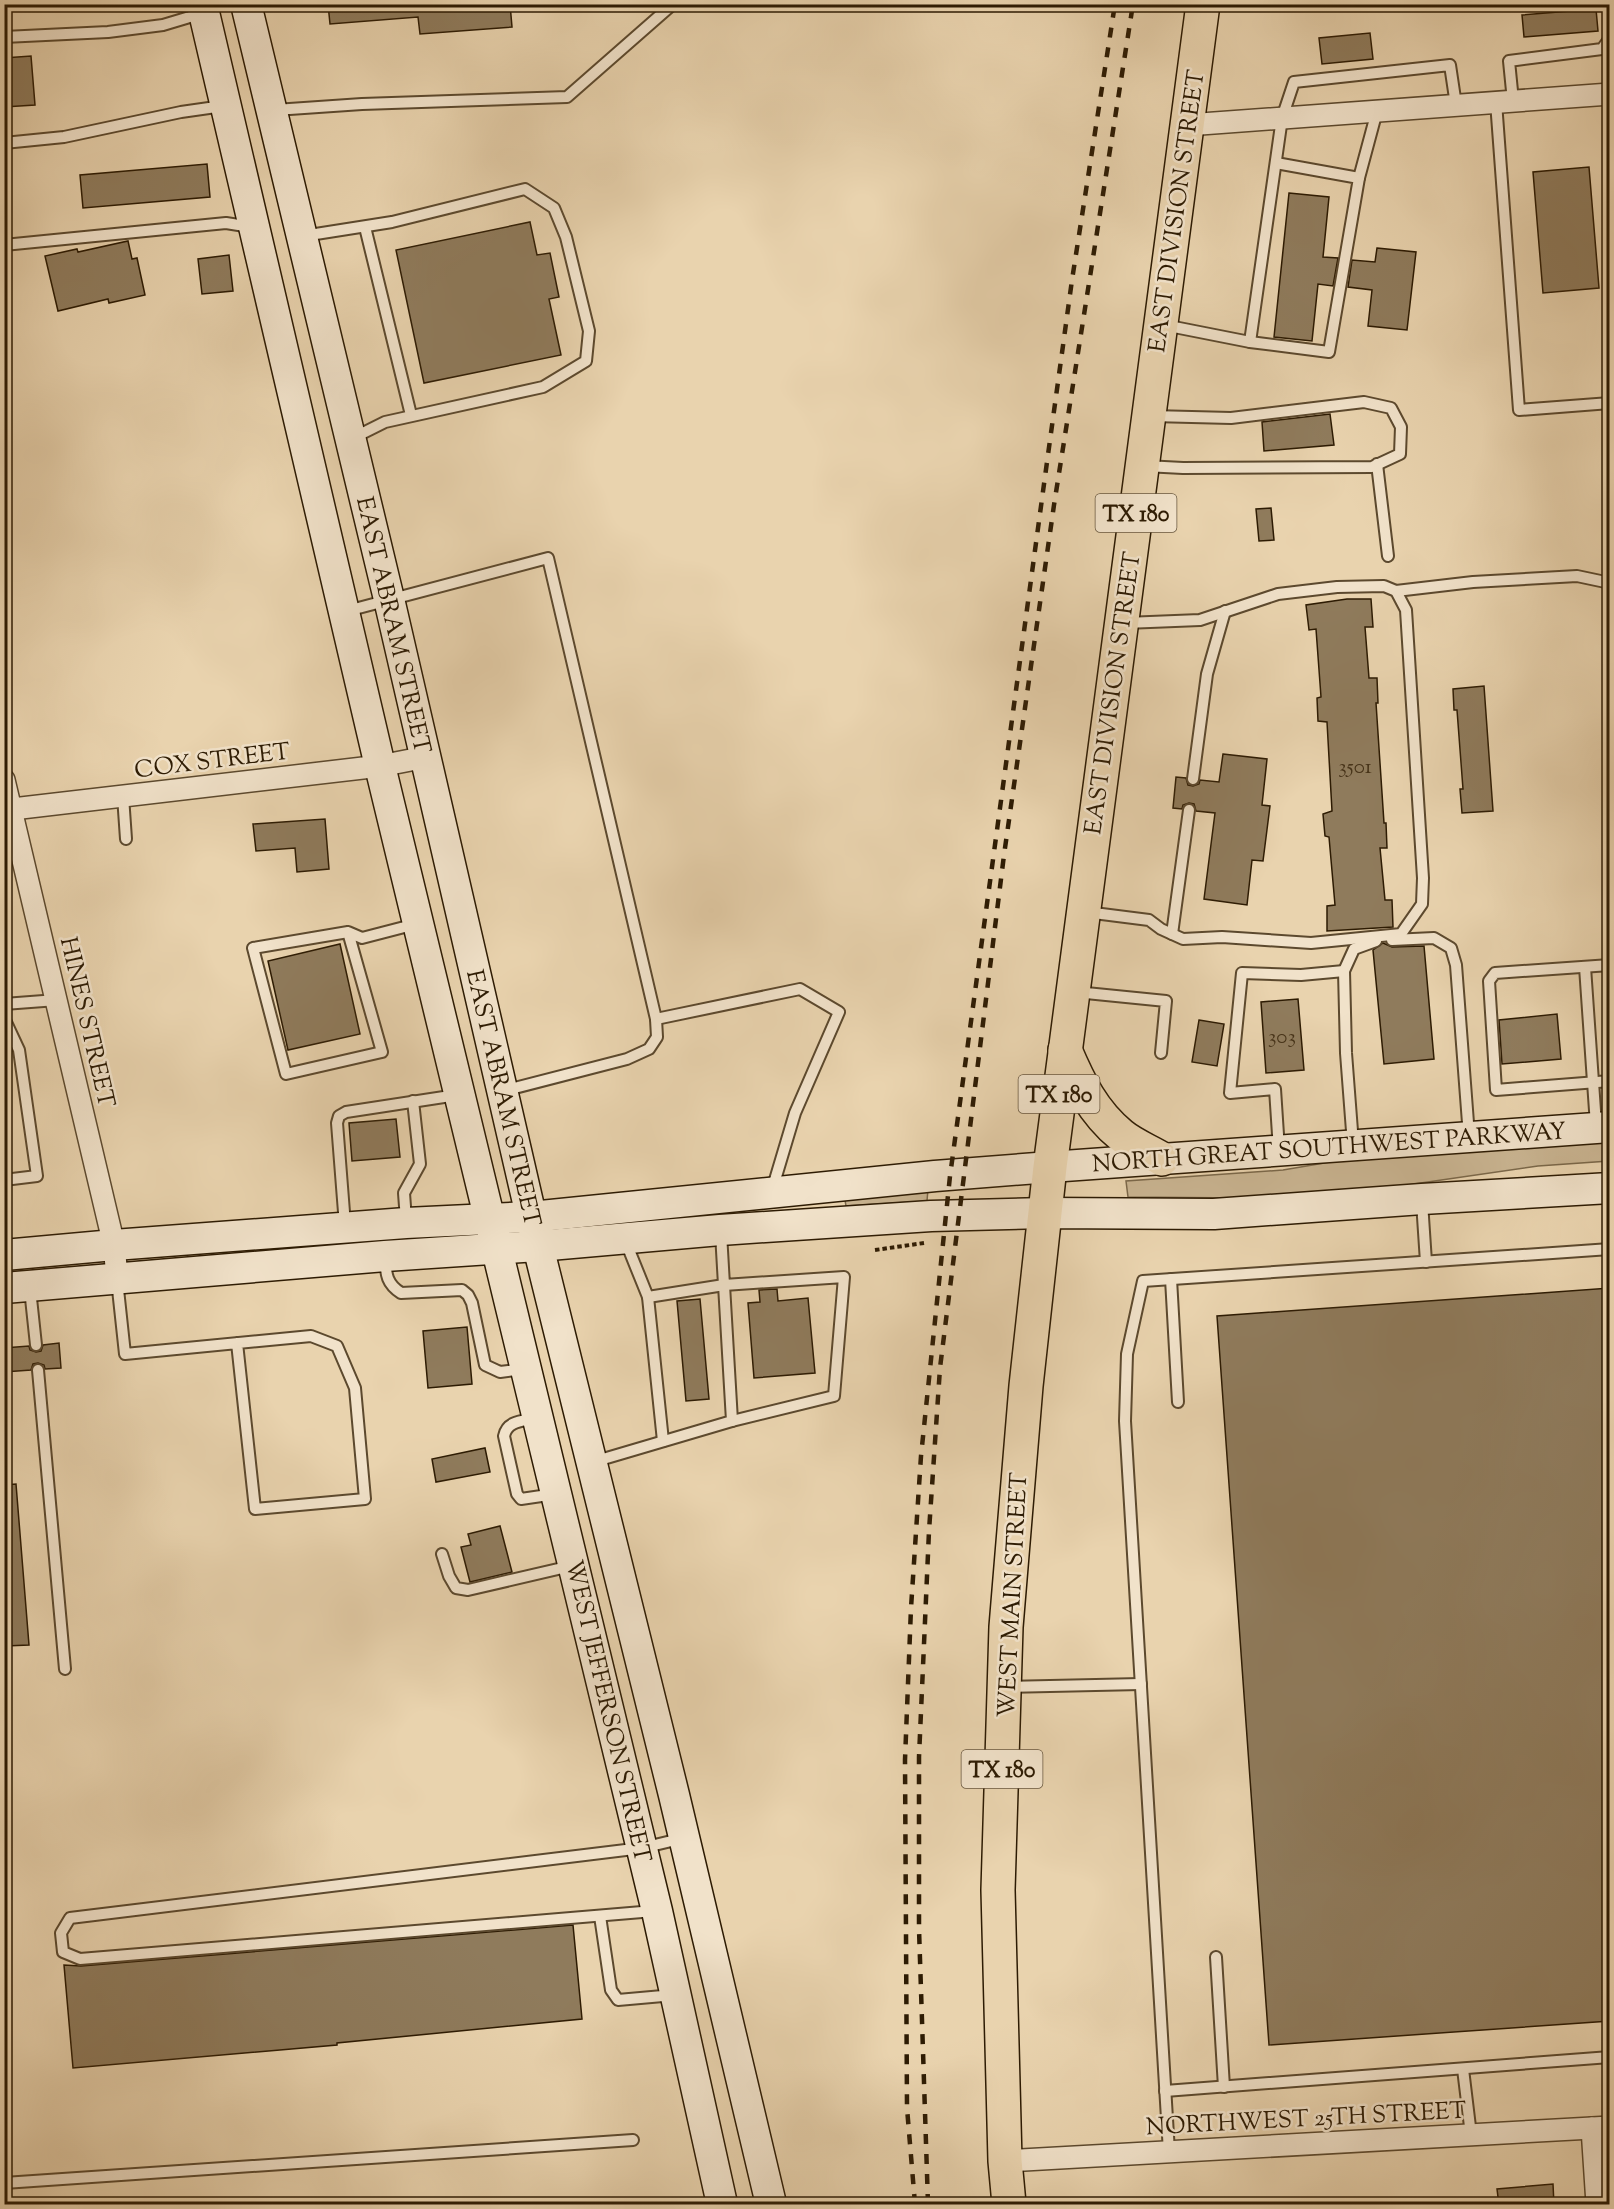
<svg xmlns="http://www.w3.org/2000/svg" width="1614" height="2209" viewBox="0 0 1614 2209" font-family="'Sorts Mill Goudy',serif">
  <style>
    .green { fill: #c9b491; stroke: #7b684a; stroke-width: 1.5 }
    .building { fill: #8f7b5c; stroke: #2d1b03; stroke-width: 1.5 }
    .lines { fill: none; stroke-linecap: round; stroke-linejoin: round }
    .lane-casing { stroke: #5c492e; stroke-width: 14 }
    .street-casing { stroke: #5c492e; stroke-width: 24 }
    .secondary-casing { stroke: #2d1b03; stroke-width: 33 }
    .primary-casing { stroke: #2d1b03; stroke-width: 36 }
    .path { stroke: #2d1b03; stroke-width: 4; stroke-dasharray: 4.5 3; stroke-linecap: butt }
    .lane { stroke: #f1e2ca; stroke-width: 10 }
    .street { stroke: #f1e2ca; stroke-width: 21 }
    .secondary { stroke: #f1e2ca; stroke-width: 30 }
    .primary { stroke: #e9d3ae; stroke-width: 33 }
    .rail { stroke: #2d1b03; stroke-width: 4.5; stroke-dasharray: 10 10; stroke-linecap: butt }
    .labels { text-anchor: middle; stroke-width: 5; stroke-linejoin: round; paint-order: stroke }
    .number-label { font-size: 21px; fill: #463319 }
    .shield { fill: #f1e2ca; stroke: #68573f; stroke-width: 1.5 }
    .shield-label { font-size: 22px; font-weight: bold; fill: #2d1b03 }
    .street-label { font-size: 24px; fill: #2d1b03; stroke: #f1e2ca }
  </style>
  <rect width="100%" height="100%" fill="#e9d3ae"/>
  <filter id="stains"><feTurbulence type="fractalNoise" baseFrequency=".00333" numOctaves="4"/><feColorMatrix values="0 0 0 0 .2 0 0 0 0 .09 0 0 0 0 .02 0 0 0 .5 -.17"/></filter>
  <radialGradient id="worn" r=".72"><stop offset=".6" stop-color="#630" stop-opacity="0"/><stop offset="1" stop-color="#630" stop-opacity=".3"/></radialGradient>
  <g class="green">
    <polygon points="1609,1134 1609,1161 1538,1166 1393,1187 1244,1198 1128,1197 1126,1181 1283,1170 1407,1149"/>
    <polygon points="928,1189 927,1201 846,1206 845,1200"/>
  </g>
  <g class="building">
    <polygon points="328,4 510,4 512,27 420,34 418,17 330,24"/>
    <polygon points="1596,9 1598,31 1524,37 1522,15"/>
    <polygon points="1370,33 1373,59 1322,64 1319,38"/>
    <polygon points="31,56 35,105 4,107 4,58"/>
    <polygon points="207,164 210,197 83,208 80,175"/>
    <polygon points="1589,167 1599,288 1543,293 1533,172"/>
    <polygon points="1289,193 1329,197 1323,257 1338,258 1333,286 1318,284 1312,341 1274,337"/>
    <polygon points="530,222 537,255 550,253 559,297 549,299 561,355 424,383 396,250"/>
    <polygon points="128,241 132,259 137,258 145,295 109,303 108,299 58,311 45,256 77,249 78,252"/>
    <polygon points="1377,248 1416,252 1407,330 1368,326 1372,290 1348,287 1352,260 1375,262"/>
    <polygon points="229,255 233,291 202,294 198,259"/>
    <polygon points="1330,414 1334,445 1264,451 1262,422"/>
    <polygon points="1271,508 1274,540 1259,541 1256,509"/>
    <polygon points="1347,599 1371,599 1373,627 1365,627 1369,678 1377,678 1378,703 1376,703 1384,823 1386,823 1387,848 1380,848 1385,900 1392,900 1393,927 1327,931 1327,906 1335,905 1329,837 1325,836 1323,814 1332,811 1327,722 1318,721 1317,698 1321,697 1316,629 1309,630 1306,605"/>
    <polygon points="1484,686 1493,811 1462,813 1460,789 1463,789 1457,710 1454,710 1453,689"/>
    <polygon points="1223,754 1267,759 1262,805 1270,806 1263,861 1252,860 1247,905 1204,899 1215,813 1196,811 1194,804 1189,803 1183,805 1182,809 1173,808 1176,777 1186,778 1188,785 1193,786 1199,784 1200,780 1219,782"/>
    <polygon points="325,819 329,869 297,872 295,848 256,851 253,824"/>
    <polygon points="1383,943 1392,947 1424,946 1434,1059 1384,1064 1373,950"/>
    <polygon points="340,944 360,1034 288,1050 268,961"/>
    <polygon points="1298,999 1304,1070 1266,1073 1261,1002"/>
    <polygon points="1557,1014 1561,1059 1502,1064 1499,1020"/>
    <polygon points="1199,1020 1224,1024 1217,1066 1192,1062"/>
    <polygon points="396,1119 400,1157 352,1161 349,1123"/>
    <polygon points="1610,1288 1610,2021 1269,2045 1217,1316"/>
    <polygon points="777,1289 778,1301 808,1298 815,1373 754,1378 748,1303 760,1302 759,1290"/>
    <polygon points="700,1299 709,1399 686,1401 677,1301"/>
    <polygon points="467,1327 472,1384 428,1388 423,1331"/>
    <polygon points="59,1343 61,1368 45,1369 44,1365 38,1363 33,1364 31,1370 4,1372 4,1348 29,1346 30,1350 36,1352 41,1351 43,1345"/>
    <polygon points="485,1448 490,1472 436,1482 432,1459"/>
    <polygon points="16,1484 29,1645 5,1646 4,1485"/>
    <polygon points="500,1526 512,1572 470,1582 461,1547 471,1545 468,1534"/>
    <polygon points="573,1925 582,2019 337,2043 337,2045 73,2068 64,1965 81,1966"/>
    <polygon points="1553,2184 1554,2205 1499,2205 1497,2189"/>
  </g>
  <g class="lines">
    <g class="lane-casing">
      <g id="lane">
        <polyline points="4,37 108,32 163,25 203,13"/>
        <polyline points="1513,101 1509,61 1602,49 1610,38"/>
        <polyline points="1496,102 1519,410 1610,403"/>
        <polyline points="275,110 362,104 567,97 673,4"/>
        <polyline points="4,143 64,137 181,112 223,106"/>
        <polyline points="1359,178 1377,111"/>
        <polyline points="365,227 411,415"/>
        <polyline points="303,236 392,222 525,189 554,208 566,237 589,331 586,361 543,387 385,422 353,438"/>
        <polyline points="4,245 226,223 251,227"/>
        <polyline points="1164,325 1250,342 1282,118 1294,82 1450,65 1456,105"/>
        <polyline points="1250,342 1329,352 1359,178 1276,163"/>
        <polyline points="1377,464 1388,556"/>
        <polyline points="1145,466 1183,468 1372,467 1400,454 1401,427 1391,408 1364,402 1231,418 1152,416"/>
        <polyline points="1396,591 1473,582 1577,576 1610,583"/>
        <polyline points="347,611 548,558 656,1019 800,989 839,1012 795,1113 772,1190"/>
        <polyline points="1193,779 1207,674 1225,611"/>
        <polyline points="123,796 126,839"/>
        <polyline points="1086,912 1149,920 1161,929 1183,939 1222,937 1311,943 1401,934 1422,904 1423,878 1406,610 1396,591 1384,586 1337,587 1278,594 1200,620 1125,623"/>
        <polyline points="348,932 382,1052 286,1074 253,948 348,932 362,938 416,924"/>
        <polyline points="1172,934 1189,810"/>
        <polyline points="1392,940 1434,938 1451,948 1456,965 1469,1136"/>
        <polyline points="1610,965 1495,973 1489,981 1496,1090 1610,1081"/>
        <polyline points="1585,967 1596,1125"/>
        <polyline points="1076,992 1166,1001 1161,1053"/>
        <polyline points="4,1004 57,1000"/>
        <polyline points="4,1018 19,1050 37,1176 4,1180"/>
        <polyline points="503,1091 627,1059 649,1049 657,1037 656,1019"/>
        <polyline points="1353,1144 1346,1053 1344,971 1354,949 1376,941"/>
        <polyline points="1279,1150 1275,1089 1230,1093 1242,973 1301,975 1344,971"/>
        <polyline points="1422,1202 1426,1262"/>
        <polyline points="406,1220 404,1193 420,1164 413,1101"/>
        <polyline points="345,1225 337,1123 339,1116 346,1112 457,1095"/>
        <polyline points="721,1233 724,1285 844,1277 834,1396 732,1421"/>
        <path d="M385,1259C386,1275 387,1284 401,1293L462,1290L468,1295L472,1303L485,1365L500,1372L523,1369"/>
        <polyline points="1171,1279 1178,1402"/>
        <polyline points="117,1280 125,1354 311,1336 337,1346 355,1388 365,1499 255,1509 237,1343"/>
        <polyline points="30,1289 36,1345"/>
        <polyline points="648,1297 663,1441"/>
        <polyline points="38,1370 65,1669"/>
        <path d="M535,1418C522,1421 507,1421 504,1436L517,1494L521,1499L555,1494"/>
        <polyline points="593,1462 732,1421 724,1285 648,1297 625,1240"/>
        <polyline points="442,1554 449,1576 456,1588 468,1590 571,1566"/>
        <polyline points="1008,1687 1141,1684"/>
        <polyline points="654,1911 80,1959 63,1952 61,1933 70,1918 642,1848 684,1838"/>
        <polyline points="600,1916 611,1990 618,2000 674,1995"/>
        <polyline points="1216,1957 1224,2087"/>
        <polyline points="1463,2069 1471,2135"/>
        <polyline points="1165,2091 1610,2057"/>
        <polyline points="1169,2152 1125,1421 1127,1354 1143,1281 1610,1249"/>
        <polyline points="4,2183 633,2140"/>
      </g>
    </g>
    <g class="street-casing">
      <g id="street">
        <polyline points="1187,125 1610,94"/>
        <polyline points="4,780 114,1245 117,1277"/>
        <polyline points="4,810 380,766 426,757"/>
        <polyline points="1592,2128 1597,2204"/>
        <polyline points="1005,2161 1610,2127"/>
      </g>
    </g>
    <g class="secondary-casing">
      <g id="secondary">
        <polyline points="202,4 380,766 657,1911 722,2204"/>
        <polyline points="246,4 389,599 538,1246 674,1795 771,2204"/>
        <polyline points="4,1255 114,1245 406,1223 531,1217 935,1176 1050,1167 1610,1127"/>
        <polyline points="4,1288 385,1256 538,1246 720,1230 931,1216 1045,1213 1214,1214 1422,1199 1610,1188"/>
      </g>
    </g>
    <g class="primary-casing">
      <g id="primary">
        <path d="M1065,1050C1079,1083 1093,1112 1121,1135C1133,1145 1149,1151 1162,1159"/>
        <polyline points="1009,2204 1005,2161 998,1890 1006,1627 1026,1386 1050,1167 1203,4"/>
      </g>
    </g>
    <polyline class="path" points="875,1250 924,1243"/>
    <use href="#lane" class="lane"/>
    <use href="#street" class="street"/>
    <use href="#secondary" class="secondary"/>
    <use href="#primary" class="primary"/>
    <g class="rail">
      <polyline points="915,2204 907,2108 905,1760 911,1608 921,1456 950,1176 1047,462 1072,280 1115,4"/>
      <polyline points="928,2204 919,1929 919,1757 929,1531 940,1368 1004,855 1054,505 1133,4"/>
    </g>
  </g>
  <g class="labels">
    <g class="number-label">
      <text x="1355" y="773">3501</text>
      <text x="1282" y="1043">303</text>
    </g>
    <g class="shield">
      <rect x="1095.5" y="494" width="81" height="38" rx="4.5"/>
      <rect x="1018.5" y="1075" width="81" height="38" rx="4.5"/>
      <rect x="961.5" y="1750" width="81" height="38" rx="4.5"/>
    </g>
    <g class="shield-label">
      <text x="1136" y="521">TX 180</text>
      <text x="1059" y="1102">TX 180</text>
      <text x="1002" y="1777">TX 180</text>
    </g>
    <g class="street-label">
      <text transform="translate(1176 211) rotate(-82)" y="8">EAST DIVISION STREET</text>
      <text transform="translate(394 625) rotate(77)" y="8">EAST ABRAM STREET</text>
      <text transform="translate(1112 693) rotate(-82)" y="8">EAST DIVISION STREET</text>
      <text transform="translate(212 760) rotate(-7)" y="8">COX STREET</text>
      <text transform="translate(88 1022) rotate(77)" y="8">HINES STREET</text>
      <text transform="translate(504 1098) rotate(77)" y="8">EAST ABRAM STREET</text>
      <text transform="translate(1329 1147) rotate(-4)" y="8">NORTH GREAT SOUTHWEST PARKWAY</text>
      <text transform="translate(1012 1595) rotate(-87)" y="8">WEST MAIN STREET</text>
      <text transform="translate(609 1711) rotate(77)" y="8">WEST JEFFERSON STREET</text>
      <text transform="translate(1306 2118) rotate(-3)" y="8">NORTHWEST 25TH STREET</text>
    </g>
  </g>
  <rect width="1614" height="2209" fill="none" stroke="#e9d3ae" stroke-width="24"/>
  <rect x="6" y="6" width="1602" height="2197" fill="none" stroke="#2d1b03" stroke-width="3"/>
  <rect x="12" y="12" width="1590" height="2185" fill="none" stroke="#2d1b03" stroke-width="1.5"/>
  <rect width="100%" height="100%" filter="url(#stains)"/>
  <rect width="100%" height="100%" fill="url(#worn)"/>
</svg>
